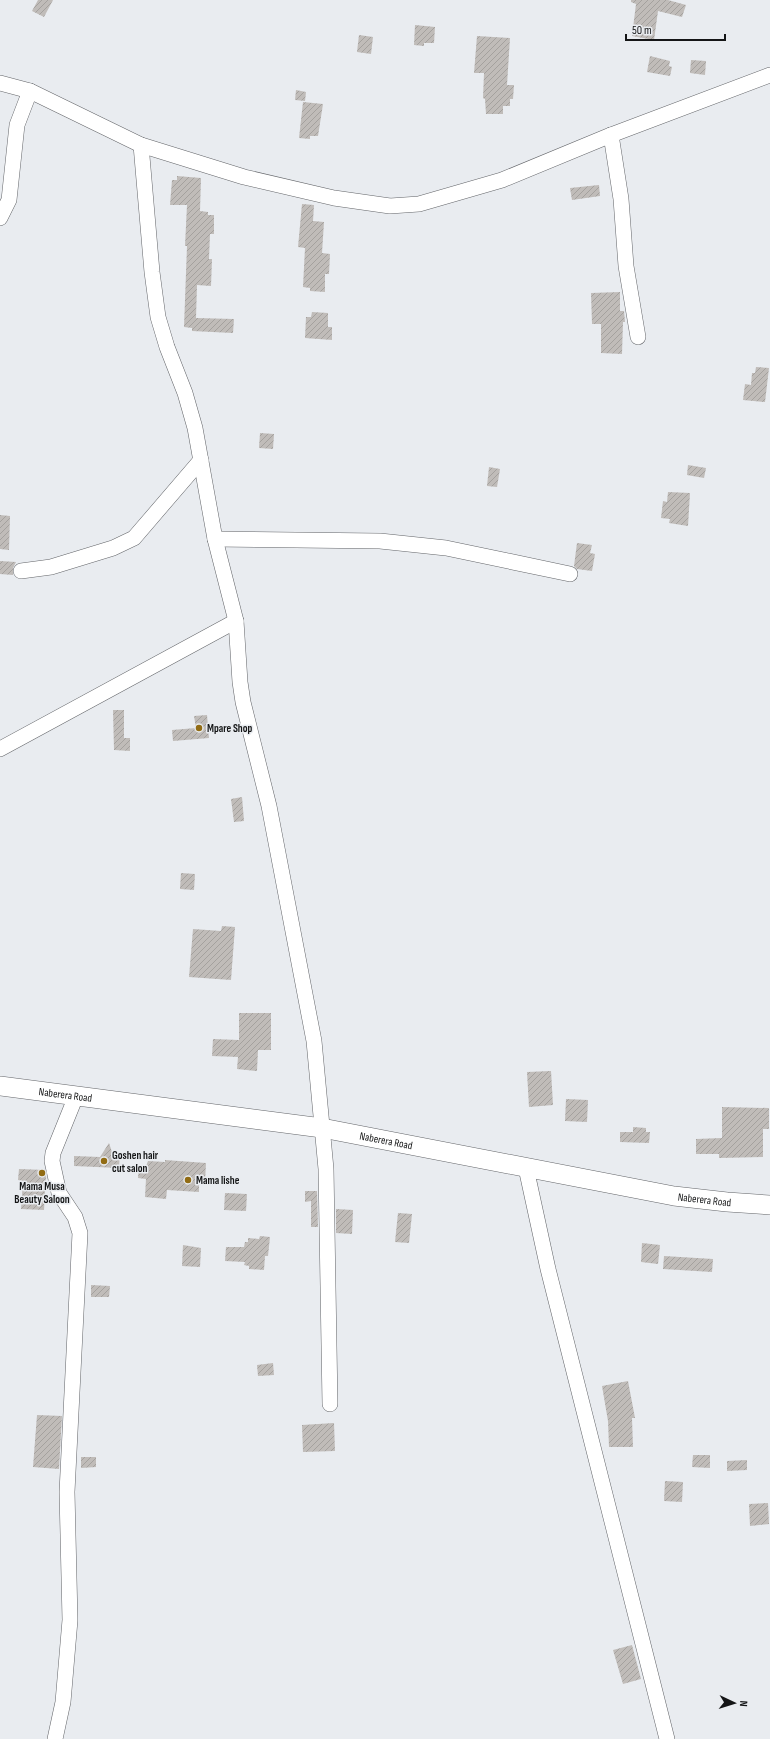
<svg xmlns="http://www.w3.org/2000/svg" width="770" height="1739" viewBox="0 0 770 1739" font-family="'Sofia Sans Condensed',sans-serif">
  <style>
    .building { fill: url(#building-hatch) }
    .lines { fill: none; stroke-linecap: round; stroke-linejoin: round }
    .minor-casing { stroke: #636569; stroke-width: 16 }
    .tertiary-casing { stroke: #636569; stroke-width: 20 }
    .minor { stroke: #fff; stroke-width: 15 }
    .tertiary { stroke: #fff; stroke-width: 19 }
    .poi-dot { fill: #926c14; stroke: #e9ecf0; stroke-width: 1.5 }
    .labels { text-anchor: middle; stroke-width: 3; stroke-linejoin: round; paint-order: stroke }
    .poi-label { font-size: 11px; font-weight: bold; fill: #141516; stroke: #e9ecf0; text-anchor: start }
    .street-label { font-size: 11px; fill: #141516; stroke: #e9ecf0 }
  </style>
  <defs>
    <pattern id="building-hatch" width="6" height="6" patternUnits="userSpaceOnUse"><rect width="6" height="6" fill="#c0bcb9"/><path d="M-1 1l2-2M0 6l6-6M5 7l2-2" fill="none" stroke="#a4a19e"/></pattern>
  </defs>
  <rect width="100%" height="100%" fill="#e9ecf0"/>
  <g class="building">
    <polygon points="38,0 53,0 44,17 32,11"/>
    <polygon points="631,0 668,0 686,5 682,17 658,11 654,40 632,36 636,4 631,2"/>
    <polygon points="415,25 435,27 434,43 424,43 424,46 414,45"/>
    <polygon points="359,35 373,37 371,54 357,52"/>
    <polygon points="477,36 510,38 507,85 514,85 513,99 510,99 510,106 503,106 503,114 486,114 485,99 483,98 484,73 474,73"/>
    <polygon points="650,56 670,61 669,66 672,67 670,76 647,72"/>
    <polygon points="691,60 706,61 705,75 690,73"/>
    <polygon points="296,90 306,92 305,101 295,100"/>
    <polygon points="303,102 323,104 318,136 310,136 310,139 299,138"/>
    <polygon points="177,176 201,178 200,211 208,212 208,215 214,215 214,234 210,234 209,259 212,259 211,286 197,285 196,318 234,319 233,333 192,331 192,328 184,327 187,246 185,246 187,205 170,205 172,180 177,180"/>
    <polygon points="599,185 600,196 572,200 570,188"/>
    <polygon points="302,204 314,205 313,221 324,222 322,253 330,254 329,274 325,274 325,292 310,291 310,288 303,287 305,248 298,247"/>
    <polygon points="620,292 620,311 624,311 625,322 623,322 622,354 601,353 601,324 592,324 591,293"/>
    <polygon points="312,312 328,313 328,327 332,327 332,340 305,338 306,317 311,317"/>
    <polygon points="756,367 769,368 765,402 743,400 745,384 751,385 752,373 755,373"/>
    <polygon points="260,433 274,434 273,449 259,448"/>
    <polygon points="688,465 706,468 704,478 687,475"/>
    <polygon points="489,467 500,469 497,487 487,486"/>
    <polygon points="668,492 690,493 688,526 669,523 670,519 661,518 663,501 667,502"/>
    <polygon points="0,515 10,516 9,550 0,549"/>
    <polygon points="577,543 592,545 590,553 595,554 592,571 577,569 574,566"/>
    <polygon points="0,561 16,562 13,568 13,575 0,574"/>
    <polygon points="113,710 124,710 124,738 130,738 130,751 114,750"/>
    <polygon points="207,715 209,738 173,741 172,730 196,728 194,716"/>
    <polygon points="242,797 244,821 234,822 231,799"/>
    <polygon points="181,873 195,874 194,890 180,889"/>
    <polygon points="222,926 235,927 231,980 189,977 193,929 221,931"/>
    <polygon points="239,1013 271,1013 271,1050 258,1050 257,1071 237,1069 238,1057 212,1056 213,1039 239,1040"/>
    <polygon points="551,1071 553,1105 529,1107 527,1072"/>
    <polygon points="566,1099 588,1100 587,1122 565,1121"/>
    <polygon points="722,1107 769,1108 769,1129 763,1129 763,1157 719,1158 719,1154 696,1154 696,1139 722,1138"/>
    <polygon points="633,1127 646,1128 646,1132 650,1132 649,1143 620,1142 620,1132 633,1132"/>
    <polygon points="109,1143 112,1152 120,1152 119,1168 74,1166 74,1156 100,1157"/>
    <polygon points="165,1160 206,1163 205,1182 199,1182 199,1192 167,1190 166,1199 145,1197 146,1179 138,1178 139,1166 146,1166 148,1161 165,1162"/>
    <polygon points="19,1169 45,1170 46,1176 44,1210 21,1209 23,1181 18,1180"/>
    <polygon points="305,1191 317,1191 318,1227 311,1227 311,1201 305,1202"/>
    <polygon points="225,1193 247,1194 246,1211 224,1210"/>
    <polygon points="336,1209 353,1210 352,1234 336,1233"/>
    <polygon points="398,1213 412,1214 409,1243 395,1242"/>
    <polygon points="260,1236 270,1237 268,1256 265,1256 264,1270 249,1269 249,1266 244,1265 245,1262 225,1261 226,1247 244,1247 245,1242 248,1242 248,1238 259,1239"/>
    <polygon points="642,1243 660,1245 658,1264 641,1262"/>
    <polygon points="183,1245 201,1248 200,1267 182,1266"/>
    <polygon points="664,1256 713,1259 712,1272 663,1269"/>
    <polygon points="91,1285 110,1286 109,1297 91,1297"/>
    <polygon points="273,1363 274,1375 258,1376 257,1365"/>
    <polygon points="628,1381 635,1418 632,1418 633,1447 609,1447 608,1421 602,1386"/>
    <polygon points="37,1415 62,1416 59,1469 33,1467"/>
    <polygon points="334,1423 335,1451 303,1452 302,1425"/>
    <polygon points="693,1455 710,1455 710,1468 692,1467"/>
    <polygon points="81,1457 96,1457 96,1467 81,1468"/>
    <polygon points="747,1460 747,1470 727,1471 727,1461"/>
    <polygon points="665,1481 683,1482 682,1502 664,1501"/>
    <polygon points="768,1503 769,1524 750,1526 749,1504"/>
    <polygon points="632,1645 641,1679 623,1684 613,1650"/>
  </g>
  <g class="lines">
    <g class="minor-casing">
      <g id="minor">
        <polyline points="0,83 30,91 141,145 244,177 334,198 390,206 419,204 502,180 611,135 770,75"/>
        <polyline points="611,135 621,199 626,266 638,337"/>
        <polyline points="141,145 152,272 158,317 167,347 185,393 195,428 215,539 236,621 240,682 243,702 269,806 314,1041 326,1169 330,1404"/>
        <polyline points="0,218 9,200 17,125 30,91"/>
        <polyline points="215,539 380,541 446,548 570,574"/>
        <polyline points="21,571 51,567 113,548 134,538 201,460"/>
        <polyline points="0,749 236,621"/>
        <polyline points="526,1168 548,1269 667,1739"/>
        <polyline points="55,1739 63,1702 70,1620 67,1492 80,1233 75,1217 59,1193 52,1161 53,1153 76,1096"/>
      </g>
    </g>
    <g class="tertiary-casing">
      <g id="tertiary">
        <path id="s1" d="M0,1086L322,1128L674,1196L727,1202L770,1205"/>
      </g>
    </g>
    <use href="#minor" class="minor"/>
    <use href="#tertiary" class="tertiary"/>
  </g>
  <g class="poi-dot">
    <circle cx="199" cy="728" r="4"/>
    <circle cx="104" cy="1161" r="4"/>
    <circle cx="42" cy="1173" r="4"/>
    <circle cx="188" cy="1180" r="4"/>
  </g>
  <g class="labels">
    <g class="poi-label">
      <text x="207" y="732">Mpare Shop</text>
      <text x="112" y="1159">Goshen hair<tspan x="112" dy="13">cut salon</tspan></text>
      <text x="196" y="1184">Mama lishe</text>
      <text x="42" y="1190" text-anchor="middle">Mama Musa<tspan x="42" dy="13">Beauty Saloon</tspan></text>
    </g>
    <g class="street-label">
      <text dy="4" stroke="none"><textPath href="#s1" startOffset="66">Naberera Road</textPath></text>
      <text dy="4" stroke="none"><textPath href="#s1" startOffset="390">Naberera Road</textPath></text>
      <text dy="4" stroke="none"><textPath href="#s1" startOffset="714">Naberera Road</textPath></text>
    </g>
  </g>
  <g transform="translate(734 1703) rotate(94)" stroke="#e9ecf0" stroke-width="3" paint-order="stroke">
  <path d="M0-3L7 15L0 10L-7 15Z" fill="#141516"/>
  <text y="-6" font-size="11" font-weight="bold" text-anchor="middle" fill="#141516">N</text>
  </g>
  <path d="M626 34v6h99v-6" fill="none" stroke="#141516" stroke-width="2"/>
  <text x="632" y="34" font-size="12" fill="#141516" stroke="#e9ecf0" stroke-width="3" paint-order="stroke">50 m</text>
</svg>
